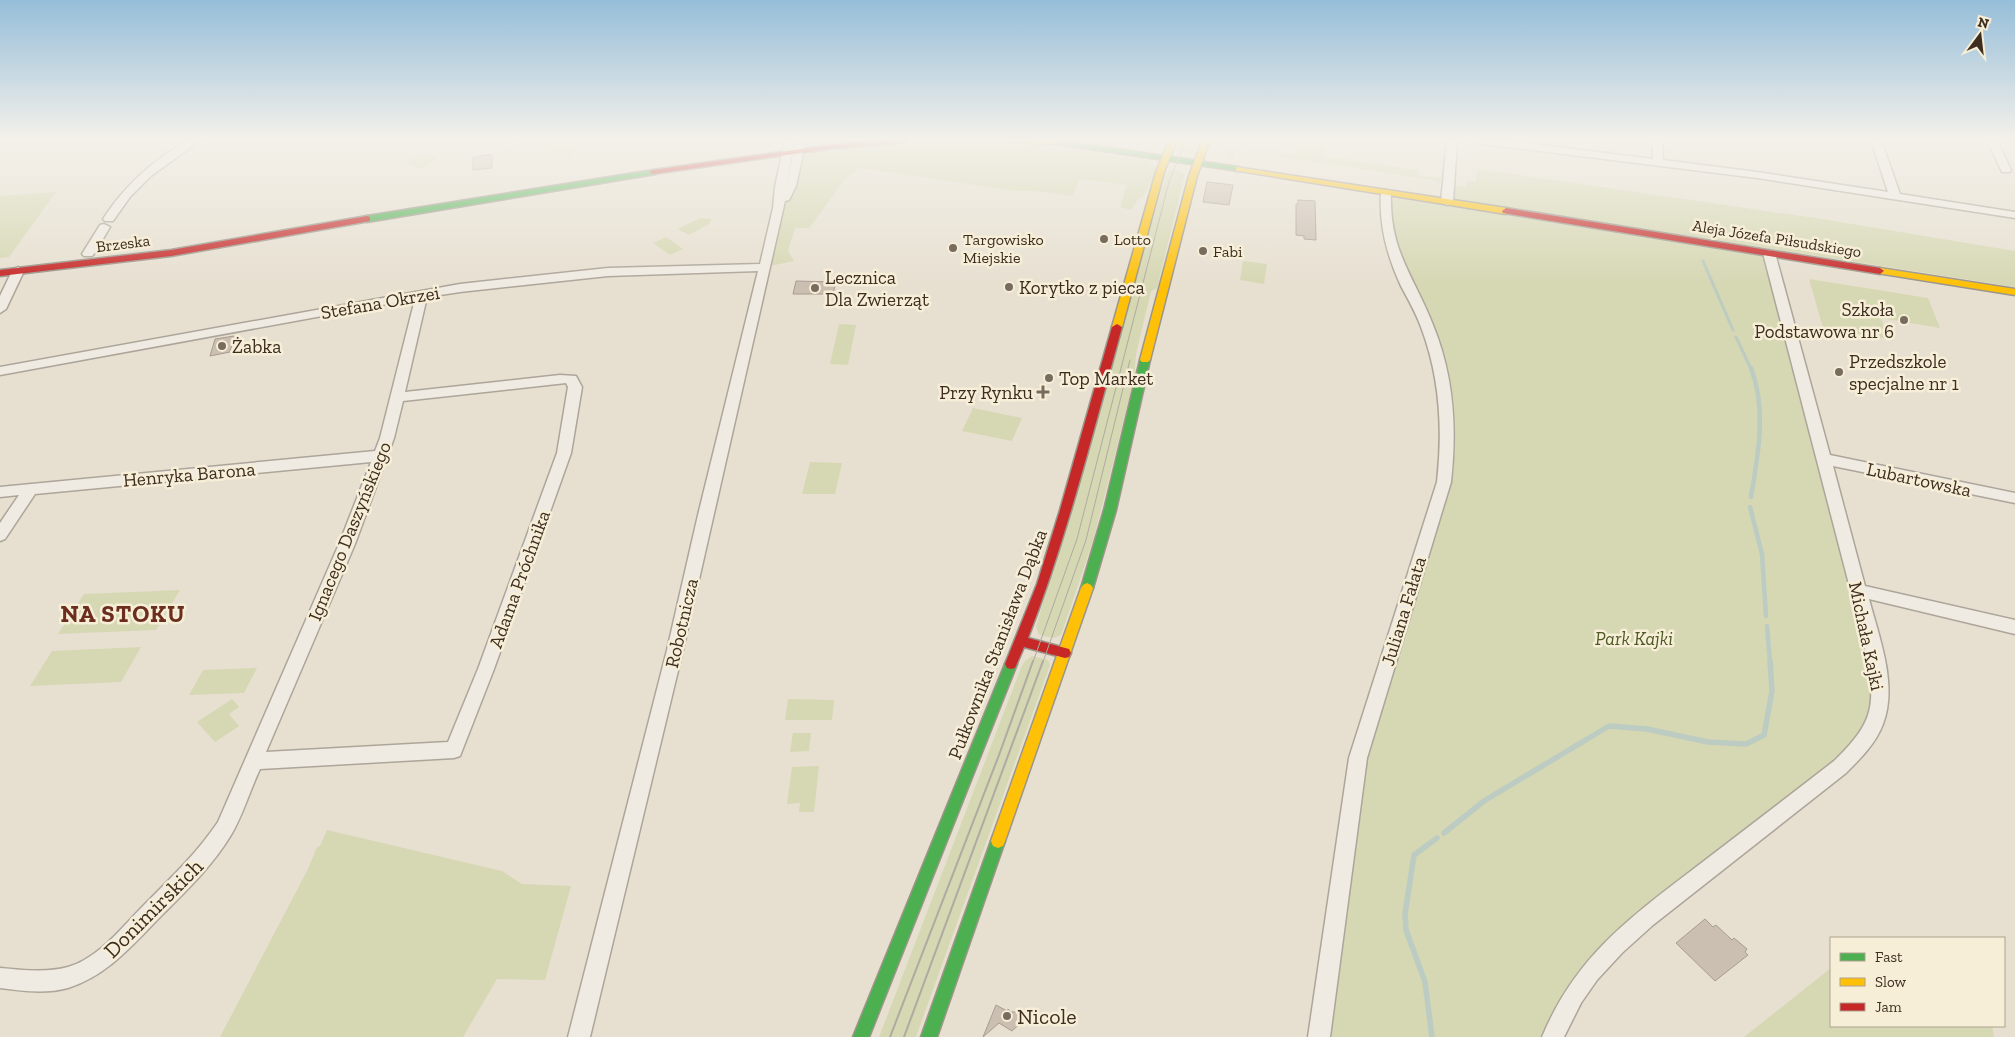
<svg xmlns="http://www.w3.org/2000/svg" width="2015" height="1037" viewBox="0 0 2015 1037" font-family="'Zilla Slab',serif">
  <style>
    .green { fill: #d6d7b3 }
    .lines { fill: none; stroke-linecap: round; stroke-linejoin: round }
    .stream-far2 { stroke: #bcccc2; stroke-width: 3 }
    .stream-far1 { stroke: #bcccc2; stroke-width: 4.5 }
    .stream { stroke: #bcccc2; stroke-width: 5.5 }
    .building { fill: #cbbfb2; stroke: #a89c90 }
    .street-casing { stroke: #ada599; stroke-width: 3 }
    .fast-casing { stroke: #9c958a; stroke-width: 3 }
    .slow-casing { stroke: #9c958a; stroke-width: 3 }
    .jam-casing { stroke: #9c958a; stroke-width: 3 }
    .street { fill: #efebe3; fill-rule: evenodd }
    .fast { fill: #4caf50; fill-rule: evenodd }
    .slow { fill: #ffc107; fill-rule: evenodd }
    .jam { fill: #c62828; fill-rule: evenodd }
    .tram-far1 { stroke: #afaaa2; stroke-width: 1 }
    .tram { stroke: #afaaa2; stroke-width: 2 }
    .poi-dot { fill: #786c5e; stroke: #f7eed8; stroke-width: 2 }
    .labels { text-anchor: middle; stroke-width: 5; stroke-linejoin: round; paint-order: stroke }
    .far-street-label { font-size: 16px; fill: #3d2e20; stroke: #f7eed8 }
    .far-poi-label { font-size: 16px; fill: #3d2e20; stroke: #f7eed8; text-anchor: start }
    .poi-label { font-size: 19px; fill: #3d2e20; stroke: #f7eed8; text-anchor: start }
    .street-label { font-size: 19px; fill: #3d2e20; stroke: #f7eed8 }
    .park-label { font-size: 19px; font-style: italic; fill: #4d5a26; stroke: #f7eed8 }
    .near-street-label { font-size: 22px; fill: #3d2e20; stroke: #f7eed8 }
    .near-poi-label { font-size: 22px; fill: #3d2e20; stroke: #f7eed8; text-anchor: start }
    .district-label { font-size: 24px; font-weight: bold; letter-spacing: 1px; fill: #6b2e1e; stroke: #f7eed8 }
  </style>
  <rect width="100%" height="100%" fill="#e7e0d1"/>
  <g class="green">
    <polygon points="511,140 585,140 570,156"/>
    <polygon points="977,140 1030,144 1146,160 1153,163 1156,168 1152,180 1142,198 1139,198 1131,210 1120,207 1127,185 1080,179 1073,196 1036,191 1015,191 860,168 847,177 809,228 795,228 788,251 794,261 765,267 792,157 807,155 814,152 892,142"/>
    <polygon points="1179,140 1199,140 1194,152 1189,154 1177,151 1175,149"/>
    <polygon points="1289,140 1324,140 1322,156 1418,170 1418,176 1441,178 1440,185 1438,181 1240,150 1239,152 1234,153 1233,157 1236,161 1227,158 1225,147 1253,145 1266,147 1268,151 1295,155 1296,148 1288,145 1292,141"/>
    <polygon points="422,153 438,158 421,169 404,163"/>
    <polygon points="1477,169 1822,219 2015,251 2015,287 1447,198 1448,184 1466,187 1467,181 1476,182"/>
    <polygon points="1171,170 1181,171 1185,174 1157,288 1151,291 1136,354 1134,380 1093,541 1061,635 1054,638 1039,635 1036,627 1167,171"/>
    <polygon points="56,192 9,257 0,258 0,196"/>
    <polygon points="1386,196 1770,257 1877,669 1870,735 1615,946 1553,1037 1319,1037 1354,777 1444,482 1441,370 1404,280"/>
    <polygon points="700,218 712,219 709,224 689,235 678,229"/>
    <polygon points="666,237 683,249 670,255 653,243"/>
    <polygon points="1243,261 1267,264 1264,284 1240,280"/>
    <polygon points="1809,279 1928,298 1940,328 1881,318 1888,339 1823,328"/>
    <polygon points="839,324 856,325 848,365 830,364"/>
    <polygon points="973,408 1022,418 1012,441 962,431"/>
    <polygon points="810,462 842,463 835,494 802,494"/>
    <polygon points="180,590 156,630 58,634 84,594"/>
    <polygon points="141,647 121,682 30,686 52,651"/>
    <polygon points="1032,656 1048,660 1050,665 916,1037 879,1037 1021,668 1024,662"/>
    <polygon points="257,668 244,693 189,695 203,670"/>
    <polygon points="232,699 239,707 229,714 239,726 215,742 197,722"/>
    <polygon points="788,699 834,700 832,720 785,720"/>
    <polygon points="793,733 811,733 809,751 790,752"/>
    <polygon points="819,766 814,812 799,812 800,803 787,804 792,767"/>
    <polygon points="327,830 502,871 522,884 571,886 545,980 497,979 463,1037 220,1037 308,869 317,847 320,846"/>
    <polygon points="1831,968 1831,1026 1992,1026 1994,1037 1744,1037"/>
  </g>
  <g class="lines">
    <g class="stream-far2">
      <polyline points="1703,261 1733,330"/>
      <polyline points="1736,337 1751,369"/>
    </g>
    <g class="stream-far1">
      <path d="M1751,368C1767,410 1758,455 1751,497"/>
      <polyline points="1750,507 1762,554 1766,616"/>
      <polyline points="1767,626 1770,662"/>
    </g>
    <g class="stream">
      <polyline points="1444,833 1484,801 1609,726 1647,729 1708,742 1746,744 1764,735 1772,691 1770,661"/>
      <polyline points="1432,1037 1425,982 1406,930 1405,914 1414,855 1437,838"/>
    </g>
  </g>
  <g class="building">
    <polygon points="492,154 492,168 473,170 473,157"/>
    <polygon points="1207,182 1233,185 1229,205 1203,202"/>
    <polygon points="1298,200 1315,201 1316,240 1304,239 1304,236 1296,235 1296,204 1298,204"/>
    <polygon points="796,281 836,282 833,294 793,294"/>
    <polygon points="234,336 230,352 210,356 215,339"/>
    <polygon points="1705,919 1713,927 1716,925 1732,940 1734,938 1747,949 1745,952 1748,955 1715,981 1676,943"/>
    <polygon points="996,1005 1007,1011 1008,1009 1011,1012 1016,1012 1024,1020 1012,1031 999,1023 983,1037"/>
  </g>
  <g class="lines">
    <g class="street-casing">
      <g id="street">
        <path d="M189,140H201L151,176L130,197L113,221H105L103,219C125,185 153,160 189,140Z"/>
        <path d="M785,140H795L786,185L796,140H806L796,186L789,200L785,201L683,650L590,1037H568L667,650L698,515L758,271L608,276L460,292L427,297L405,392L560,375L576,376L582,387L571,453L494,669L460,756L454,758L260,769C250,790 243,815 231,835C213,865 188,889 164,913C135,942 109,975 68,988C46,994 23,991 0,988V968C23,970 46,973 68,967C99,958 122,927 144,905C171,878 197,853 218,822L339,544L371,462L35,494L5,539L0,541V523L19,495L0,497V487L375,451L380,438L415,299L0,375V367L460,284L608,268L760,264L773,208L775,187ZM566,383L568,387L557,453L478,669L448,742L266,752L355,544L394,438L403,401Z"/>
        <polygon points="1447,140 1457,140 1453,202 1447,205 1441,202"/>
        <polygon points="1471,140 1501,140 1653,159 1652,140 1662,140 1663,160 1757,172 1888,192 1871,140 1881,140 1900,194 2015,212 2015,218 1757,178 1476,143"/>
        <polygon points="1987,140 1997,140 2011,170 2010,172 2002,172"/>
        <path d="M1386,190L1391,193C1389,251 1414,276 1433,325C1454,376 1457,428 1451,482L1367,758L1330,1037H1308L1349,758L1437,482C1443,429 1440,377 1421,327C1416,313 1408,299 1401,286C1387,256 1379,226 1381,193Z"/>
        <polygon points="104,224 110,227 94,254 92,256 84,256 82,254 100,225"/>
        <path d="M1769,250L1775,253L1830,455L2015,493V503L1833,466L1865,586L2015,620V634L1869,599C1879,637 1898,685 1883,724C1876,743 1861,758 1846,773L1653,925L1622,953L1597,980L1581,1003L1564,1037H1542C1577,953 1635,914 1704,861C1747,828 1790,795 1834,761C1879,718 1875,701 1864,642L1763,253Z"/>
        <polygon points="18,267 24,271 6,309 0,313 0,296 12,271"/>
      </g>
    </g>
    <g class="fast-casing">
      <g id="fast">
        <polygon points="1037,140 1057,140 1239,167 1243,169 1239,171 1041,142"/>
        <polygon points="653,170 657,172 656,174 367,222 363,219 367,216"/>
        <polygon points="1145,357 1150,360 1116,510 1093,588 1091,591 1083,591 1081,588 1104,510 1140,360"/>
        <polygon points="1011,659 1015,660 1017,664 869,1037 853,1037 1005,664 1007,660"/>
        <polygon points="998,834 1003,836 1005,841 937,1037 921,1037 991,841 993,836"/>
      </g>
    </g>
    <g class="slow-casing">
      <g id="slow">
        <polygon points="1004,140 1055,140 1058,142 1054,144 1008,142"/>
        <polygon points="1169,140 1177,140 1164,172 1122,327 1117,330 1114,329 1112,327 1156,172"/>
        <polygon points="1202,140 1210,140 1197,176 1150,360 1148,362 1142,362 1140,360 1189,176"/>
        <polygon points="1236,167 1506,208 1510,211 1506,214 1239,171 1236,171"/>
        <polygon points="1880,268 2015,289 2015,295 1877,273 1876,271"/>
        <polygon points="1087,583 1091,585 1093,588 1005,841 1003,846 998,848 993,846 991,841 1081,588 1083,585"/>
      </g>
    </g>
    <g class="jam-casing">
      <g id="jam">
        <polygon points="881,140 910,140 906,142 829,149 653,174 649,172 653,170 829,145"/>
        <polygon points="1506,208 1880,268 1884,271 1880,274 1503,213 1502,211"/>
        <polygon points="367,216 370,217 370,221 171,256 0,276 0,270 171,250"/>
        <path d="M1117,324L1122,327C1093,432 1067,537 1028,638L1069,649L1071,653L1069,657L1065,658L1024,647L1015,668L1011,669L1007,668L1005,664L1037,584L1060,510L1112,327Z"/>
      </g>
    </g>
    <use href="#street" class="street"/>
    <use href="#fast" class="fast"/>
    <use href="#slow" class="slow"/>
    <use href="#jam" class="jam"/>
    <g class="tram-far1">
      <polyline points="1033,662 1077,539 1169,182 1186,140"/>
      <polyline points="1043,662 1086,540 1130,360"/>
    </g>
    <g class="tram">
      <polyline points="890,1037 999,755 1033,661"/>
      <polyline points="904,1037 1043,661"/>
    </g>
  </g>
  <linearGradient id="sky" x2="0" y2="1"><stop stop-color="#96bed9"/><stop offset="0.49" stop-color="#f4f1ea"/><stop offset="1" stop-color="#f4f1ea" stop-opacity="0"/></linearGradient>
  <rect width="2015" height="285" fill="url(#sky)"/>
  <g class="poi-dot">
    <circle cx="1104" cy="239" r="5"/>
    <circle cx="953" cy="248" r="5"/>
    <circle cx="1203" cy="251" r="5"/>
    <circle cx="1009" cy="287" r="5"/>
    <circle cx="815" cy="288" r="5"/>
    <circle cx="1904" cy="320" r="5"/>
    <circle cx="222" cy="346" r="5"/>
    <circle cx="1839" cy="372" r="5"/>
    <circle cx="1049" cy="378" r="5"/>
    <path d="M1040.5 384.5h5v5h5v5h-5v5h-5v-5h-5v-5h5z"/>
    <circle cx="1007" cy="1016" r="5"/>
  </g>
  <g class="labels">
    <g class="far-street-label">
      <text transform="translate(1777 238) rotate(9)" y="6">Aleja Józefa Piłsudskiego</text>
      <text transform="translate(123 243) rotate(-7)" y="6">Brzeska</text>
    </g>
    <g class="far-poi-label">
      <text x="963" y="245">Targowisko<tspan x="963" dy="18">Miejskie</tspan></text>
      <text x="1114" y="245">Lotto</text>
      <text x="1213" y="257">Fabi</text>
    </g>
    <g class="poi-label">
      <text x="825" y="284">Lecznica<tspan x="825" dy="22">Dla Zwierząt</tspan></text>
      <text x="1019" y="294">Korytko z pieca</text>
      <text x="1894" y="316" text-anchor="end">Szkoła<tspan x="1894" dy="22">Podstawowa nr 6</tspan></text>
      <text x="232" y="353">Żabka</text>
      <text x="1849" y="368">Przedszkole<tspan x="1849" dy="22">specjalne nr 1</tspan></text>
      <text x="1059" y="385">Top Market</text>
      <text x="1033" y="399" text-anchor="end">Przy Rynku</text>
    </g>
    <g class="street-label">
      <text transform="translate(380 302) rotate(-10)" y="7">Stefana Okrzei</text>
      <text transform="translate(189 474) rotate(-5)" y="7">Henryka Barona</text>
      <text transform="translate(1919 479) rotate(12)" y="7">Lubartowska</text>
      <text transform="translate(349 531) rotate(-68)" y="7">Ignacego Daszyńskiego</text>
      <text transform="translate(519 579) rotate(-70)" y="7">Adama Próchnika</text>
      <text transform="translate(1403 611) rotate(-73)" y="7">Juliana Fałata</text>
      <text transform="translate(681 623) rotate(-77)" y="7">Robotnicza</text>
      <text transform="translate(1867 636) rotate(78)" y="7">Michała Kajki</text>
      <text transform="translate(997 644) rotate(-69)" y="7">Pułkownika Stanisława Dąbka</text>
    </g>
    <g class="park-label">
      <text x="1634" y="645">Park Kajki</text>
    </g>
    <g class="near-street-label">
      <text transform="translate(153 908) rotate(-45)" y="8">Donimirskich</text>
    </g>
    <g class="near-poi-label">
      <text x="1017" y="1024">Nicole</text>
    </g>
    <g class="district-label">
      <text x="123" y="622">NA STOKU</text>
    </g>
  </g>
  <rect x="1830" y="937" width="175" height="90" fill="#f7eed8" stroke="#ada18e"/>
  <rect x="1840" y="953" width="25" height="8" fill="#4caf50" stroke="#ada18e"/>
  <text x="1875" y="962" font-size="15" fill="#3d2e20">Fast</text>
  <rect x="1840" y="978" width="25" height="8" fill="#ffc107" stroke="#ada18e"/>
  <text x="1875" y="987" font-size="15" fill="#3d2e20">Slow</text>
  <rect x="1840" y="1003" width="25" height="8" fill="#c62828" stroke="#ada18e"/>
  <text x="1875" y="1012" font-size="15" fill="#3d2e20">Jam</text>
  <g transform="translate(1980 35) rotate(15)" stroke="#f7eed8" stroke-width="4" paint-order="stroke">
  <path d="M0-4L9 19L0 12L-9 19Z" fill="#3d2e20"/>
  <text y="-8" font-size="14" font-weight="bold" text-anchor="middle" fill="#3d2e20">N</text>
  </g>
</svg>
